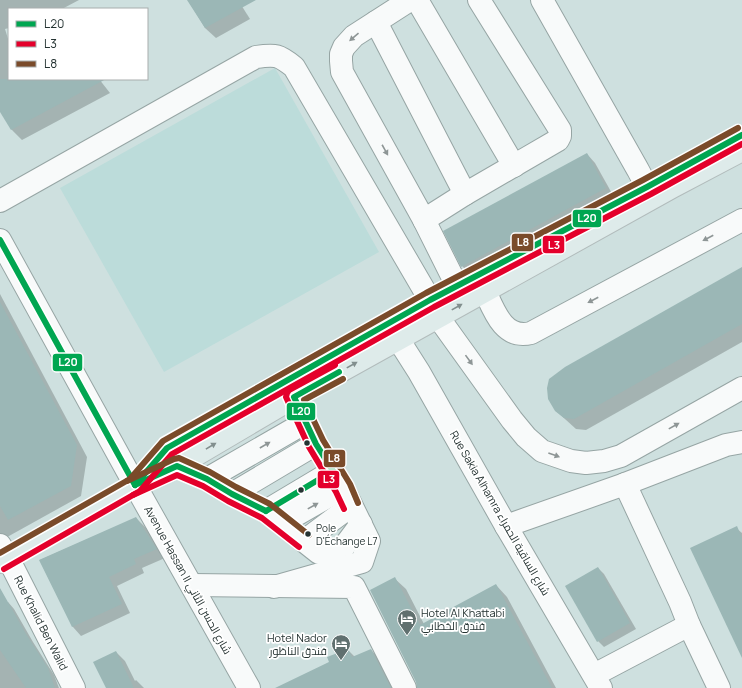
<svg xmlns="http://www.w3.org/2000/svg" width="742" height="688" viewBox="0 0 742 688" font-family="Manrope,Cairo,sans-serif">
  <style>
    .built { fill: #bcdcda }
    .shadow { fill: #0003 }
    .building { fill: #9bb7b6 }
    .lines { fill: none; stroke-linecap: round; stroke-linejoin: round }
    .minor-casing { stroke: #96a5a4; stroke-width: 24 }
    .major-casing { stroke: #b2bcbc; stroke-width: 24 }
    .minor { stroke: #f8fafa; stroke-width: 22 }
    .major { stroke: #deebea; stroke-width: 22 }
    .bus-1-casing { stroke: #fff; stroke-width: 9 }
    .bus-2-casing { stroke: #fff; stroke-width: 9 }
    .bus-3-casing { stroke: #fff; stroke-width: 9 }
    .bus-1 { stroke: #00a651; stroke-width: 6 }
    .bus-2 { stroke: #e4002b; stroke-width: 6 }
    .bus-3 { stroke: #7a4b2a; stroke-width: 6 }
    .oneway { fill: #8e9696 }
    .oneway2 { fill: #828f8e }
    .bus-dot { fill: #253332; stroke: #fff; stroke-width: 1.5 }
    .labels { text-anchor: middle; stroke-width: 3.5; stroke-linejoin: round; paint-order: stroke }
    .bus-label { font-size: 10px; fill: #253332; stroke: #fff; text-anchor: start }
    .street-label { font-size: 11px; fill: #253332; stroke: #fff }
    .poi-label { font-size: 11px; fill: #253332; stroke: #fff; text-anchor: start }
    .line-badge { stroke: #fff; stroke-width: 1.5 }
    .badge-label { font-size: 11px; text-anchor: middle; font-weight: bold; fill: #fff }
  </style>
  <rect width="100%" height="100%" fill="#cee0df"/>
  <polygon class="built" points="275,68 379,252 164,372 60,188"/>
  <g class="shadow">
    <polygon points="0,0 79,0 62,9 9,9 9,28 5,29 9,42 9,79 99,79 110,93 22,140 12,130 0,110"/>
    <polygon points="188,0 238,0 250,19 216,38 205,28"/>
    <polygon points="587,154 595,163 614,197 471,275 462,266"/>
    <polygon points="742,268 742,342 586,430 576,429 555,410"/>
    <polygon points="0,294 87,457 81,496 0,541"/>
    <polygon points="136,518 145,527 165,558 142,568 144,573 117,586 130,613 81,636 73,627 40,560"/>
    <polygon points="736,528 742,533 742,656"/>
    <polygon points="598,568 604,574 636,629 604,647 598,641"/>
    <polygon points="394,578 406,589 424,624 496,585 507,597 556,688 418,688"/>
    <polygon points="8,602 14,609 33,642 54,675 59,688 0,688 0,607"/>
    <polygon points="348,650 355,657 371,650 380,659 394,688 282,688 330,662"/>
    <polygon points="116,652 125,661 135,681 136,680 144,688 107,688"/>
  </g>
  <g class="building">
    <polygon points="187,0 256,0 205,28"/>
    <polygon points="0,79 106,79 11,130 0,112"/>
    <polygon points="587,153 606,188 461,267 443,231"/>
    <polygon points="742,267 742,324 574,419 564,418 555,411 548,399 547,388 549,379 565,367"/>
    <polygon points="0,302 77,445 71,486 8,520 0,506"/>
    <polygon points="136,517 157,549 134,559 136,564 109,577 122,604 72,627 39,560"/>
    <polygon points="737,526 742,538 742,658 690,548"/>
    <polygon points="598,567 630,623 597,642 565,586"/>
    <polygon points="395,577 420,625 496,584 552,688 417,688 416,682 370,590"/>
    <polygon points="0,588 26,634 48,668 55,688 26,688 0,650"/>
    <polygon points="348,649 352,657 371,649 391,688 275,688 329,662 327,657"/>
    <polygon points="116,651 134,688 106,688 93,662"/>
  </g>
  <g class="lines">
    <g class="minor-casing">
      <g id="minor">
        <polyline points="410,0 354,36 344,47 341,54 341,61 342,72 424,220 457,286"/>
        <polyline points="417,0 514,166"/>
        <polyline points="542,0 638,170 647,187"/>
        <polyline points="376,22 465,194"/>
        <path d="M0,201L256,57C276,54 279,55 294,67L430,300"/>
        <polyline points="424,220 465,194 558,140 560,136 560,130 479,0"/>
        <polyline points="0,240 135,485 249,688"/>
        <path d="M485,291C494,311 504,340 531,333L742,220"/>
        <polyline points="438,317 512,420 526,437 542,451 571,461 586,463 604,461 621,456 742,388"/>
        <polyline points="390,323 398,339 419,372 506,526 601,688"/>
        <polyline points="177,466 207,479 232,494 266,511 319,553 328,553 343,548 361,524"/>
        <polyline points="207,479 306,422"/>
        <polyline points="232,494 316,444"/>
        <polyline points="266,511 333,471"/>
        <polyline points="282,523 343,488"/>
        <polyline points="506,526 625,484 726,445 742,442"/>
        <polyline points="304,541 351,506"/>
        <polyline points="0,545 8,558 74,688"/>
        <polyline points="192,585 354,587 405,688"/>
        <polyline points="274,587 362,562 369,541 343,488 333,471 316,444 294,397"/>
        <polyline points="689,625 719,688"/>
        <polyline points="594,675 689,625 680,602 625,484"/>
      </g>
    </g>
    <g class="major-casing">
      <g id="major">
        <polyline points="140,480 167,448 430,300 566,229"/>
        <polyline points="0,562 135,485 177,466 294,397 672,187 742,150"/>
      </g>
    </g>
    <use href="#minor" class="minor"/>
    <use href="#major" class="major"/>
    <g class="bus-1-casing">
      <g id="bus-1">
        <polyline points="0,240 135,485"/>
        <polyline points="333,471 316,444 294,397 339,372"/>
        <polyline points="135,485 167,448 430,300 647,187 742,135"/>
        <polyline points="135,485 177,466 207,479 232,494 266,511"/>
        <polyline points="266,511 333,471"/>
      </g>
    </g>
    <g class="bus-2-casing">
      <g id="bus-2">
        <polyline points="335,365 289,390 287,393 286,397 309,447 336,492 344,509"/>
        <polyline points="133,495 177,475 203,486 228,501 262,518 299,547"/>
        <polyline points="4,569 140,491 172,454 434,307 651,194 742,144"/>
      </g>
    </g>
    <g class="bus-3-casing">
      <g id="bus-3">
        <polyline points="343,379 304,400 323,440 350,484 358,503"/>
        <polyline points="127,481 174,459 179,458 210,472 236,487 270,504 309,535"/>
        <polyline points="0,553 130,479 163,441 426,293 643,180 738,128"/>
      </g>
    </g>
    <use href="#bus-1" class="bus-1"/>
    <use href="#bus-2" class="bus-2"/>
    <use href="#bus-3" class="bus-3"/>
  </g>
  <defs><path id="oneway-solid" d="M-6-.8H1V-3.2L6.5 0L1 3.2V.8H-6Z"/></defs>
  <g class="oneway">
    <use href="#oneway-solid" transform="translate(354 37) rotate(139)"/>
    <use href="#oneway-solid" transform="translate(385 150) rotate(61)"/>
    <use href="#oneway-solid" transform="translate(708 238) rotate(152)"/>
    <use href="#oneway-solid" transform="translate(593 300) rotate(152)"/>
    <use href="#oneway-solid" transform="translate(469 360) rotate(54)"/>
    <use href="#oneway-solid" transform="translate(674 426) rotate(-29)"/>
    <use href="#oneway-solid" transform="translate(265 445) rotate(-30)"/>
    <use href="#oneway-solid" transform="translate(554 455) rotate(20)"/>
    <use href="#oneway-solid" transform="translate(313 506) rotate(-29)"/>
  </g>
  <g class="oneway2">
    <use href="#oneway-solid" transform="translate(457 307) rotate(-29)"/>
    <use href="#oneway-solid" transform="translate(352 365) rotate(-29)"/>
    <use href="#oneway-solid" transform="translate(211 446) rotate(-31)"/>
  </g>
  <defs>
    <g id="hotel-pin" transform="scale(1)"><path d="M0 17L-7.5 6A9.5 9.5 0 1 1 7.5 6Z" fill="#60706f" stroke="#fff"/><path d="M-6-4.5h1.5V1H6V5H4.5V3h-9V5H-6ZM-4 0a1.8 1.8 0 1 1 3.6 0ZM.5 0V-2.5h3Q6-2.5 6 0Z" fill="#fff"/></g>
  </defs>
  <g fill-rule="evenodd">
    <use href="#hotel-pin" x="407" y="619"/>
    <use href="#hotel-pin" x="341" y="644"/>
  </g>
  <g class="bus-dot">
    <circle cx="307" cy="443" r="3.5"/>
    <circle cx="301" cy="490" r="3.5"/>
    <circle cx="308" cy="534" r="3.5"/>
  </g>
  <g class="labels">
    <g class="bus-label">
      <text x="316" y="532">Pole<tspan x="316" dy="13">D'Échange L7</tspan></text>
    </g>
    <g class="street-label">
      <text transform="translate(500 513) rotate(60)" y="4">Rue Sakia Alhamra شارع الساقية الحمراء</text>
      <text transform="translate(188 580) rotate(61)" y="4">Avenue Hassan II شارع الحسن الثاني</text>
      <text transform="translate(41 623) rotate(63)" y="4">Rue Khalid Ben Walid</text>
    </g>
    <g class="poi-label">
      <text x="421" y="617">Hotel Al Khattabi<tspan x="421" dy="13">فندق الخطابي</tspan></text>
      <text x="327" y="642" text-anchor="end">Hotel Nador<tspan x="327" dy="13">فندق الناظور</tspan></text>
    </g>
  </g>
  <g class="line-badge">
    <rect x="572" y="209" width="30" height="19" rx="4" fill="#00a651"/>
    <rect x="511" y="233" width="23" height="19" rx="4" fill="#7a4b2a"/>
    <rect x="542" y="235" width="23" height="19" rx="4" fill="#e4002b"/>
    <rect x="52" y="353" width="31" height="19" rx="4" fill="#00a651"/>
    <rect x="286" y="402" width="30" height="19" rx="4" fill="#00a651"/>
    <rect x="323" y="449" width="23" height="19" rx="4" fill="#7a4b2a"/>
    <rect x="317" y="470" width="23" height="19" rx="4" fill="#e4002b"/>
  </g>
  <g class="badge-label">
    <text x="587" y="222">L20</text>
    <text x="523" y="246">L8</text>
    <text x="554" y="249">L3</text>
    <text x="68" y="366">L20</text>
    <text x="301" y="415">L20</text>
    <text x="334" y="462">L8</text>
    <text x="329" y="483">L3</text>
  </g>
  <rect x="8" y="8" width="140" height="72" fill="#ffffff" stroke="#a8adad"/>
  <rect x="16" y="21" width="20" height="6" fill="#00a651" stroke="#a8adad"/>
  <text x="44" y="28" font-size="12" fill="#253332">L20</text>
  <rect x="16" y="41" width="20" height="6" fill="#e4002b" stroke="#a8adad"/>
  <text x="44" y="48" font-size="12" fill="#253332">L3</text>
  <rect x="16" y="61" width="20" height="6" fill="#7a4b2a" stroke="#a8adad"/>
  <text x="44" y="68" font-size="12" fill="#253332">L8</text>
</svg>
